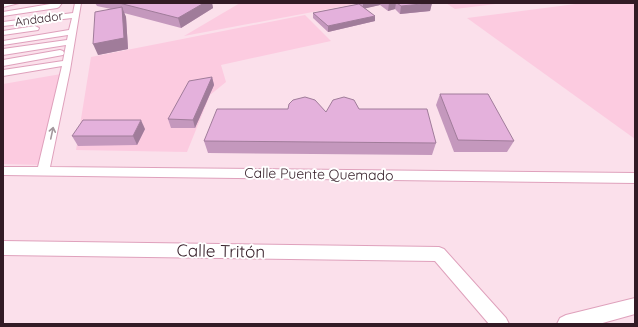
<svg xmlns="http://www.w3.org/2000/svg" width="638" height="327" viewBox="0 0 638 327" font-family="Quicksand,sans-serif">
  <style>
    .green { fill: #fccbe0 }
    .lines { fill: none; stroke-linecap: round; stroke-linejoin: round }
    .minor-casing { stroke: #dfa1bc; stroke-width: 2 }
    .minor { fill: #fff; fill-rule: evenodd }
    .wall { fill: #c498bd }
    .shaded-wall { fill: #a07c9a }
    .building { fill: #e4b1dc; stroke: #a07c9a }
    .oneway { stroke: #a3989d }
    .labels { text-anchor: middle; stroke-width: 4; stroke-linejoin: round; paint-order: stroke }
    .far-street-label { font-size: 12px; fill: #321b25; stroke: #fff }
    .street-label { font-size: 14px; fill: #321b25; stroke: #fff }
    .near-street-label { font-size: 17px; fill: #321b25; stroke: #fff }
  </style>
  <rect width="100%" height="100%" fill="#fbe0eb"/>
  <g class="green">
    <polygon points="240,3 361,3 184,36"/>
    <polygon points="446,3 504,3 455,9"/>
    <polygon points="583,3 635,3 635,139 467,18"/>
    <polygon points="305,15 331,41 221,65 226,82 210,95 187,152 76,150 91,57"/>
    <polygon points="61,74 42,165 3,164 3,84"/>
  </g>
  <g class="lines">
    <g class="minor-casing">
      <g id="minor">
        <polygon points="3,3 19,3 3,7"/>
        <polygon points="56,3 62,3 59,7 57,8 3,16 3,12"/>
        <polygon points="75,3 81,3 70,70 50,167 635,173 635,183 3,175 3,167 38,167 62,66 3,76 3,70 63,61 66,45 3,55 3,49 67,40 68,35 3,45 3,41 69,30 72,18 3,26 3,22 73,13"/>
        <polygon points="35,26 39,28 38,30 3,35 3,31"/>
        <polygon points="60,50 63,51 64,53 63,55 3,66 3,60"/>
        <polygon points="3,241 439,247 444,249 506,318 509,324 489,324 435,261 3,255"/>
        <polygon points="635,298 635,314 599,324 557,324 560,318 566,315"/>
      </g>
    </g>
    <use href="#minor" class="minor"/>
  </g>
  <g class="wall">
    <polygon points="95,3 212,3 213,8 181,28 124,13 126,17 128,49 98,55 111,9 97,6"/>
    <polygon points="357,3 432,3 430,11 400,14 395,9 388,11 380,5 365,8 375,21 328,32 313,18 313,13 358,4"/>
    <polygon points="212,77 214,85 195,128 171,128 168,119"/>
    <polygon points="440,94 514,141 507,152 454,152 436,105"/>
    <polygon points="359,109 436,143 432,155 208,153 204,141"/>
    <polygon points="145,129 137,145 78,146 72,136"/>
  </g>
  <g class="shaded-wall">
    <polygon points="204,3 212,3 213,8 181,28 178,18"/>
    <polygon points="363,3 381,3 380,5 363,9"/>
    <polygon points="389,3 396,3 395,9 388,11"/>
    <polygon points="432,3 430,11 400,14 401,6"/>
    <polygon points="122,7 126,17 128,49 98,55 93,44"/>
    <polygon points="375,16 375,21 328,32 328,26"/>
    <polygon points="212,77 214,85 195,128 193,120"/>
    <polygon points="141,120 145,129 137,145 133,136"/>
  </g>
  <g class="building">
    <polygon points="119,3 204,3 178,18"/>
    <polygon points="397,3 432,3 401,6"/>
    <polygon points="359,4 375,16 328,26 313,13"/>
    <polygon points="122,7 124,38 93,44 95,12"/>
    <polygon points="212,77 193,120 168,119 189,81"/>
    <polygon points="440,94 488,94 514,141 458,140"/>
    <polygon points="305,97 315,100 326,112 333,100 344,97 354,100 359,109 427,109 436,143 204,141 217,109 288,109 289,104 293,100"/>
    <polygon points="83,120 141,120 133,136 72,136"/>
  </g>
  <defs><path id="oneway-shaft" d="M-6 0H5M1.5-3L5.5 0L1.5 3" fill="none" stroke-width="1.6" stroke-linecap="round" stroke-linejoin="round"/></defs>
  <use class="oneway" href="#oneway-shaft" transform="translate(52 133) rotate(-78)"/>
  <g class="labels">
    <g class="far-street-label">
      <text transform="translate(39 19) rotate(-8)" y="4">Andador</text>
    </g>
    <g class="street-label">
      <text transform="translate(319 174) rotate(1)" y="5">Calle Puente Quemado</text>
    </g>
    <g class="near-street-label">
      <text transform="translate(221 251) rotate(1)" y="6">Calle Tritón</text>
    </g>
  </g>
  <rect width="638" height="327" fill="none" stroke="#321b25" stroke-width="8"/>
</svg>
